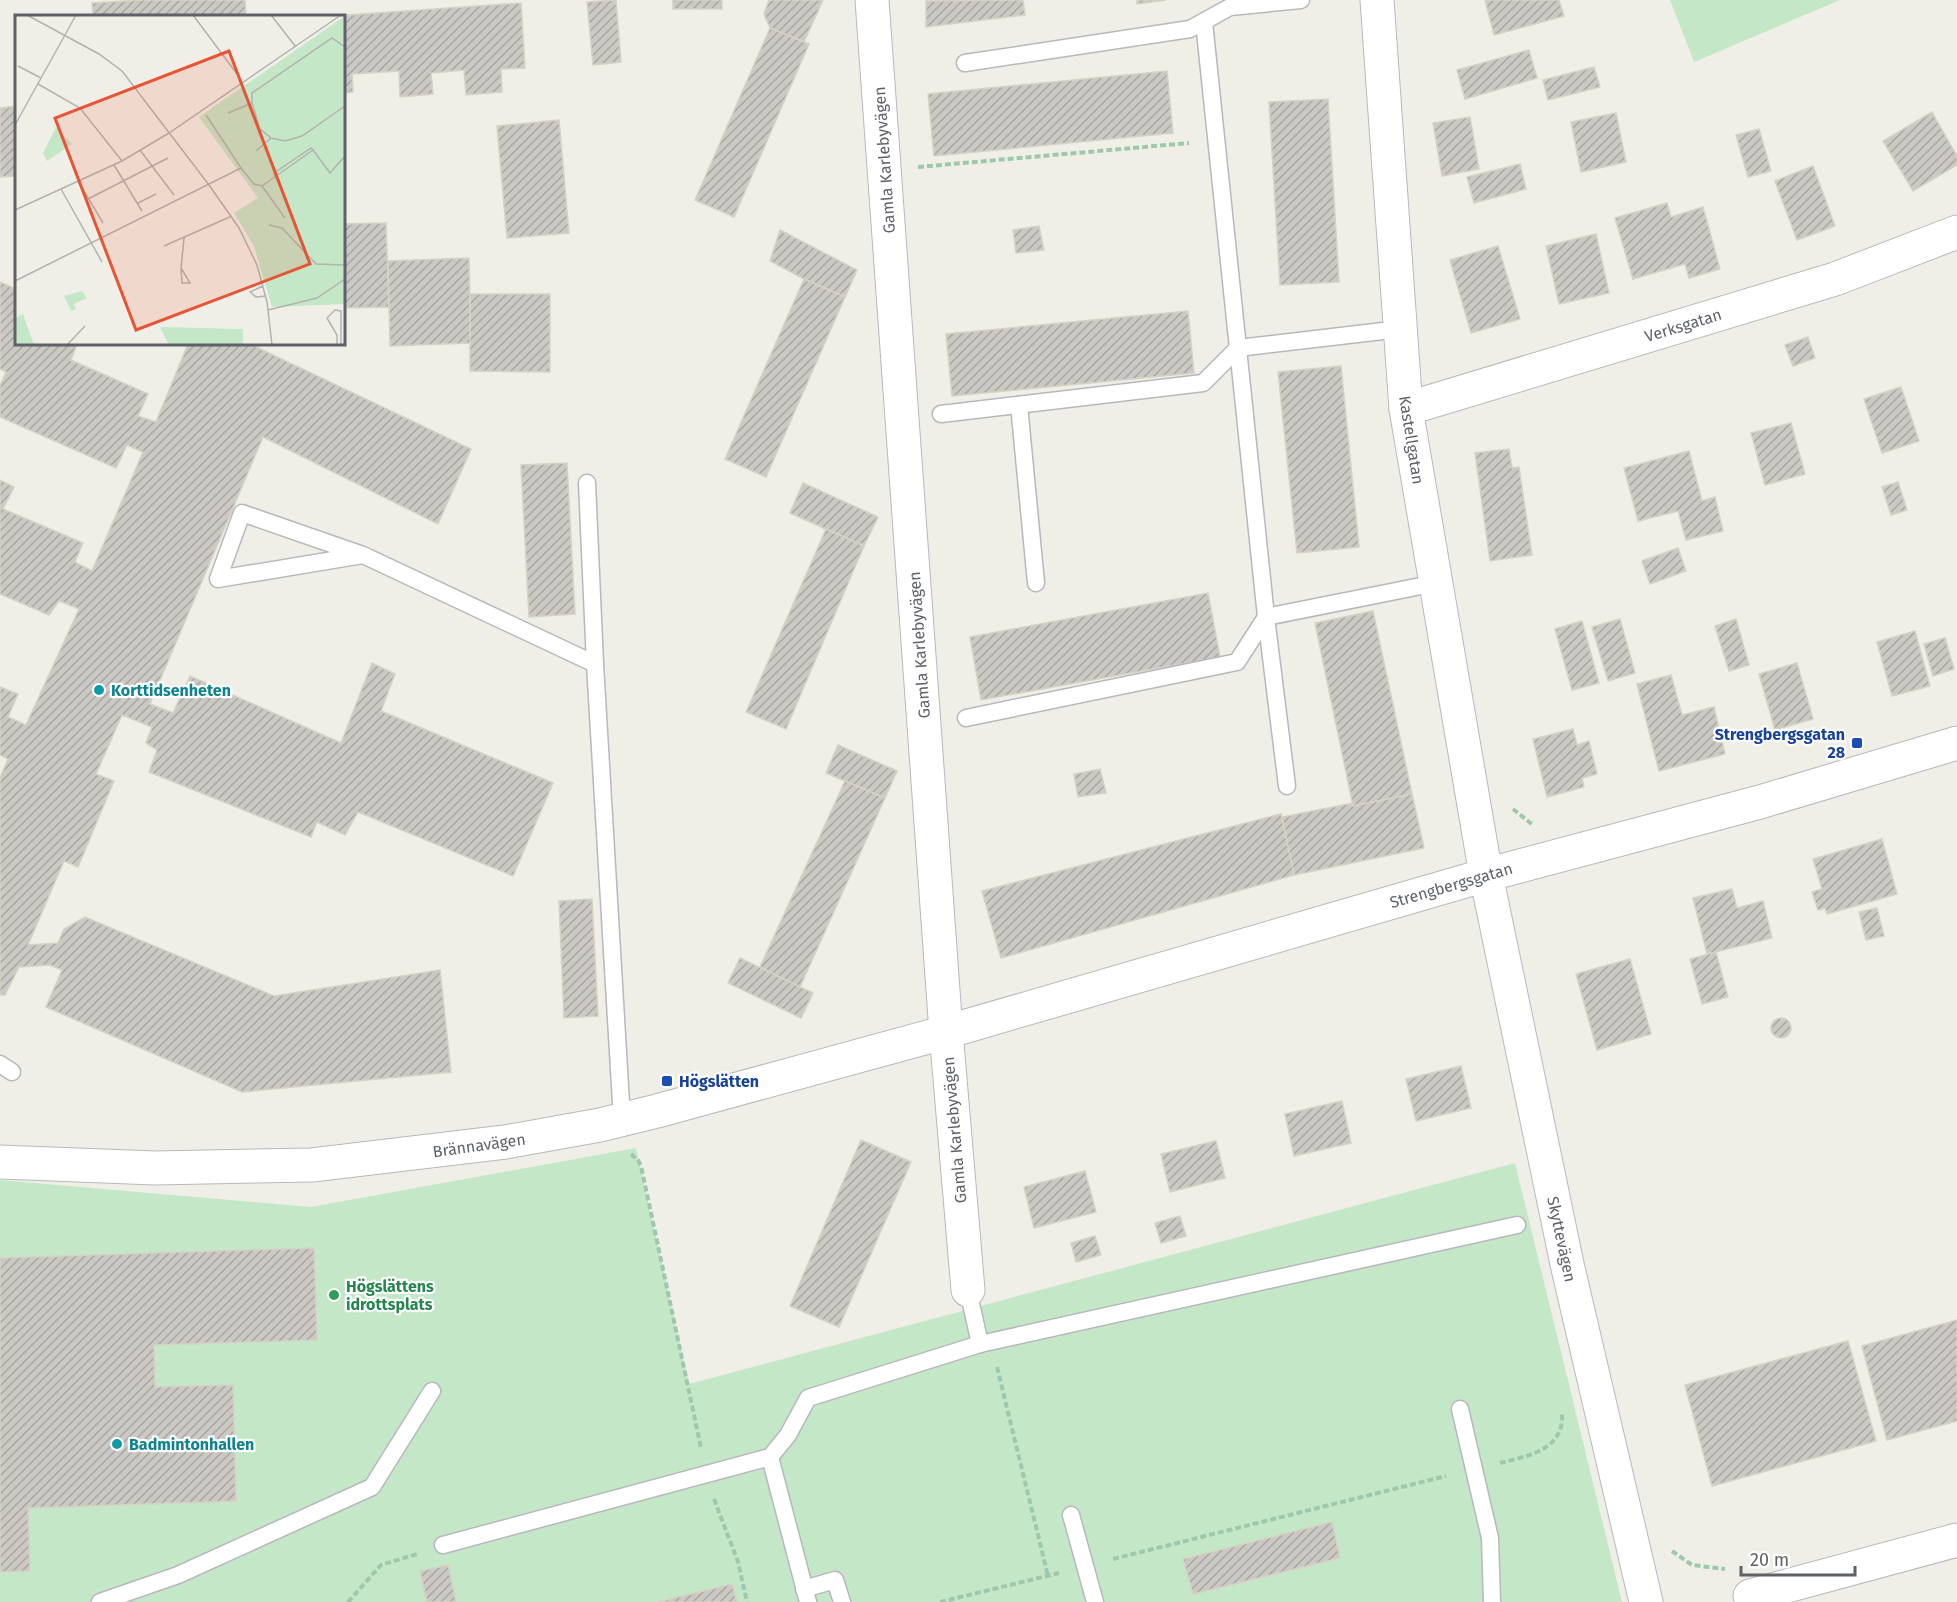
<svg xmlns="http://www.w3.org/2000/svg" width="1957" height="1602" viewBox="0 0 1957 1602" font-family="'Fira Sans',sans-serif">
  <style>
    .park { fill: #c4e7c8 }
    .building { fill: url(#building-hatch); stroke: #d5d2c5; stroke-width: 1.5 }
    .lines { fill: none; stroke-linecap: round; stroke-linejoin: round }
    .service-casing { stroke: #b7b8bd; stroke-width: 19 }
    .minor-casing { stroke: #b7b8bd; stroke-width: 35 }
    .path { stroke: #9dc8ae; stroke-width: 4; stroke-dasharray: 6 3; stroke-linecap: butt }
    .service { stroke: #fff; stroke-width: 16 }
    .minor { stroke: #fff; stroke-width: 33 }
    .culture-dot { fill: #0f9aa8; stroke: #fff; stroke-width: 2 }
    .transit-dot { fill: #1a4fb4; stroke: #fff; stroke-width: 2 }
    .leisure-dot { fill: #2e9e5b; stroke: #fff; stroke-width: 2 }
    .labels { text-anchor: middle; stroke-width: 4.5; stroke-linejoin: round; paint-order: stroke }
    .street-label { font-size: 16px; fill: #5e6167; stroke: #fff }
    .culture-label { font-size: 16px; font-weight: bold; fill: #0d838f; stroke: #fff; text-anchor: start }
    .transit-label { font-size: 16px; font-weight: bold; fill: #164399; stroke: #fff; text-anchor: end }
    .leisure-label { font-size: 16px; font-weight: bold; fill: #27864d; stroke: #fff; text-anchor: start }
    .inset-road { fill: none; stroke: #b2b2b0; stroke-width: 1.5 }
    .view { fill: #e85536; fill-opacity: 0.15; stroke: #e85536; stroke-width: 3 }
    .inset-edge { fill: none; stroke: #5e6167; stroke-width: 3 }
  </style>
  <defs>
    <pattern id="building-hatch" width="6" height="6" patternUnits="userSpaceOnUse" patternTransform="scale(1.5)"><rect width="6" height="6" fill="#ccc9c4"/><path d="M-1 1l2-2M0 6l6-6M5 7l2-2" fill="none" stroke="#a9a7a3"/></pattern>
  </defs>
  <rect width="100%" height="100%" fill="#f0efe7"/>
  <g class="park">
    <polygon points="1670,0 1840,0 1694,62"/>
    <polygon points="636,1148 689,1384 1515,1163 1622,1602 0,1602 0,1180 311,1207"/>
  </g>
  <g class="building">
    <polygon points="141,0 245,0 246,16 93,16 92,3"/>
    <polygon points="616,0 621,62 593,65 587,2"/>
    <rect x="673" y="0" width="49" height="9"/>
    <polygon points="769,0 823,0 804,42 770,28 764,14"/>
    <polygon points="1023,0 1025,15 926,27 926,1"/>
    <polygon points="1137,0 1166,0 1137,4"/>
    <polygon points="1485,0 1559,0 1564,16 1494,35"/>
    <polygon points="521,3 525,68 501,69 502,92 466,95 464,70 431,73 433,94 400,97 399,71 352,74 353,92 344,93 344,16 333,16"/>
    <polygon points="770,28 809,44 734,217 695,200"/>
    <polygon points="1529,50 1537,78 1465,99 1457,70"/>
    <polygon points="1594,67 1600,87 1548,100 1543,80"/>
    <polygon points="1167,71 1173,133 934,156 928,94"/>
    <polygon points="1328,99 1339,282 1280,285 1269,102"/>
    <polygon points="16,106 16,176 0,177 0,108"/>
    <polygon points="1932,112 1957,156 1957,165 1913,191 1883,141"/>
    <polygon points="1616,113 1626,162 1581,172 1571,122"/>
    <polygon points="1470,117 1479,169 1442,176 1433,123"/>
    <polygon points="559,120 569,233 507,238 497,126"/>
    <polygon points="1759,129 1771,171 1748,177 1736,135"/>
    <polygon points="1520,164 1526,189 1474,203 1467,177"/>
    <polygon points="1813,166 1835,226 1797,240 1775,181"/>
    <polygon points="1667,203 1671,217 1703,207 1720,269 1689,278 1685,264 1633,279 1615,218"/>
    <polygon points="386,223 389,307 344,308 344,224"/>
    <polygon points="1039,226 1044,250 1016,253 1013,230"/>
    <polygon points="780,230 857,270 845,297 804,279 770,261"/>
    <polygon points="1596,234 1609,293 1559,304 1546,246"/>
    <polygon points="1498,246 1520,319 1471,333 1450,260"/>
    <polygon points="469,258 471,343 390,346 388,261"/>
    <polygon points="804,279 845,297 766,477 725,459"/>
    <polygon points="0,282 16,289 16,344 77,344 71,360 148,394 138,416 156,422 188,344 250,344 471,449 438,524 263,437 150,704 173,713 190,676 341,743 372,663 395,674 381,711 553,783 513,876 358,812 345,835 317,822 311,837 149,772 157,750 146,743 152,727 122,715 96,774 114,781 78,867 64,861 28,945 58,943 64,929 85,917 274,996 440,970 451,1072 242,1092 46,1007 62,970 50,965 19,967 5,995 0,995 0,778 8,759 0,755 0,687 18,694 8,717 26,725 79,609 59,601 49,615 0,594 0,480 14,487 3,509 83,543 75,562 92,571 143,452 127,445 116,468 0,417 0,386 6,372 0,369"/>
    <polygon points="470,294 550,294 550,372 470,371"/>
    <polygon points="1188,311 1194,373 952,396 946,334"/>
    <polygon points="1808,337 1815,358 1793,366 1785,345"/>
    <polygon points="1341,366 1359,547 1297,553 1278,372"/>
    <polygon points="1901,387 1919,441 1882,453 1864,399"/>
    <polygon points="1791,423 1805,474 1765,485 1751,433"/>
    <polygon points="1509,449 1512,468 1519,467 1532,555 1490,561 1475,453"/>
    <polygon points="1689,451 1702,501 1715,497 1723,531 1686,540 1678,511 1638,521 1624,468"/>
    <polygon points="567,463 575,614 529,617 521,465"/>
    <polygon points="1898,482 1907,510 1891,515 1882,487"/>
    <polygon points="803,483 878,517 864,546 790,513"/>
    <polygon points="826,529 864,546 786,729 746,712"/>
    <polygon points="1678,548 1686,571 1650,584 1642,561"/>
    <polygon points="1208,593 1220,657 981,700 970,637"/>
    <polygon points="1373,611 1412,794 1353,806 1315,623"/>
    <polygon points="1620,619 1635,673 1608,681 1592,627"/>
    <polygon points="1736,619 1749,665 1729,671 1715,626"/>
    <polygon points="1582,621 1599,683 1572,690 1555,629"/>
    <polygon points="1915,631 1930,686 1892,696 1877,642"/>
    <polygon points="1945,638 1954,669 1933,676 1924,644"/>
    <polygon points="1797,663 1813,719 1775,730 1759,674"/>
    <polygon points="1671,675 1682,715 1714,707 1725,754 1659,771 1637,684"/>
    <polygon points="1573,729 1577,745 1589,741 1597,774 1582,778 1584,787 1547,797 1533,739"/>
    <polygon points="838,745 897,771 885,798 826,773"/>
    <polygon points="1100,769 1106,793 1078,797 1074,774"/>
    <polygon points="845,781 885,798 800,987 760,967"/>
    <polygon points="1412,794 1424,848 1294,875 1282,817 1353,803 1353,806"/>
    <polygon points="1281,814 1294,875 1001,958 982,891"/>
    <polygon points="1882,839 1897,894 1827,914 1825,908 1818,910 1812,892 1822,889 1813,859"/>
    <polygon points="1732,889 1737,908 1763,901 1772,938 1707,954 1693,898"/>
    <polygon points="592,899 598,1016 564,1018 559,901"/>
    <polygon points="1877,908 1884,936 1866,940 1859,912"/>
    <polygon points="1716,952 1728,997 1702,1004 1690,959"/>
    <polygon points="740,958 813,993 801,1018 728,983"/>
    <polygon points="1630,959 1651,1034 1597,1050 1576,974"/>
    <circle cx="1781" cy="1028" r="10"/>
    <polygon points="1461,1066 1471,1108 1416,1121 1406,1079"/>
    <polygon points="1342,1101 1351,1143 1294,1156 1285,1114"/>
    <polygon points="861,1140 911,1162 839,1327 790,1306"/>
    <polygon points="1216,1141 1225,1178 1170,1192 1161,1154"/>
    <polygon points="1085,1171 1096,1212 1034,1228 1024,1187"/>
    <polygon points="1180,1216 1186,1236 1161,1243 1155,1223"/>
    <polygon points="1095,1236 1101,1255 1076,1262 1071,1243"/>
    <polygon points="314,1248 317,1340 154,1345 155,1387 233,1385 236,1501 28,1508 30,1571 0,1572 0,1258"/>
    <polygon points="1957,1320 1957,1421 1887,1440 1862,1346"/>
    <polygon points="1848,1341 1876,1441 1712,1486 1685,1385"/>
    <polygon points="1332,1522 1340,1558 1193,1594 1183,1559"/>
    <polygon points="448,1565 456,1602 427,1602 420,1571"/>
    <polygon points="732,1584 737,1602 658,1602"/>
  </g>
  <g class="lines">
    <g class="service-casing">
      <g id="service">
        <polyline points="1204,22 1266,617 1287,786"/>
        <polyline points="965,63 1190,29 1230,7 1301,0"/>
        <polyline points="1019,405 1036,583"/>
        <polyline points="941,414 1203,383 1238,348 1400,329"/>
        <polyline points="587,483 595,664 622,1120"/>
        <polyline points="363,555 218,579 242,513 363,555 595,664"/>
        <polyline points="966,718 1237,662 1266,617 1436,583"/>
        <polyline points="0,1064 12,1072"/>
        <polyline points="968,1290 980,1344"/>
        <polyline points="1460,1409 1490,1538 1492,1602"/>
        <polyline points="770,1457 808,1602"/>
        <polyline points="1071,1515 1095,1602"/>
        <polyline points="443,1545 770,1457 788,1435 808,1398 980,1344 1517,1225"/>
        <polyline points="804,1589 835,1580 842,1602"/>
        <polyline points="100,1602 178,1575 372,1487 432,1391"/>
      </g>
    </g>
    <g class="minor-casing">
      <g id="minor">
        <polyline points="872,0 946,1032 968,1290"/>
        <polyline points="1377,0 1406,409 1486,875 1567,1264 1646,1602"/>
        <polyline points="1406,409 1835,279 1957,232"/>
        <polyline points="0,1162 155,1168 312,1165 505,1142 600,1125 657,1111 946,1032 1486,875 1760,802 1957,743"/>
        <polyline points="1750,1596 1957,1540"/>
      </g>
    </g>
    <g class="path">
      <polyline points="918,167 1189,143"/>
      <polyline points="1513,809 1533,825"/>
      <polyline points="631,1154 638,1160 641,1166 701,1448"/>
      <polyline points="997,1367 1048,1576"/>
      <path d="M1500,1463C1528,1456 1564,1450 1562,1414"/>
      <polyline points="714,1499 738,1562 747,1602"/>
      <polyline points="1672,1551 1692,1565 1725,1569"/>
      <polyline points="1113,1559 1446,1476"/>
      <polyline points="348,1602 381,1565 417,1554"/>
      <polyline points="940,1602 1059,1573"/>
    </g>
    <use href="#service" class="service"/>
    <use href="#minor" class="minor"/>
  </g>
  <g class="culture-dot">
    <circle cx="99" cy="690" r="6"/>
    <circle cx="117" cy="1444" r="6"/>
  </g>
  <g class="transit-dot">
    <rect x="1851" y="737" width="12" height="12" rx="3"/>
    <rect x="661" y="1075" width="12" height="12" rx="3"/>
  </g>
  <circle class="leisure-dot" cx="334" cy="1295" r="6"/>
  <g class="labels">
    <g class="street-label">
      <text transform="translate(884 160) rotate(-94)" y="6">Gamla Karlebyvägen</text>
      <text transform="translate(1683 325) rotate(-17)" y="6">Verksgatan</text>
      <text transform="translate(1412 440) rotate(81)" y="6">Kastellgatan</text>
      <text transform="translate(919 645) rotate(-94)" y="6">Gamla Karlebyvägen</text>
      <text transform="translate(1451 885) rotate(-16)" y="6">Strengbergsgatan</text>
      <text transform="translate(954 1130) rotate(-95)" y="6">Gamla Karlebyvägen</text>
      <text transform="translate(479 1145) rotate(-8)" y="6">Brännavägen</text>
      <text transform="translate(1562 1239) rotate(78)" y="6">Skyttevägen</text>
    </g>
    <g class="culture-label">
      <text x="111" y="696">Korttidsenheten</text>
      <text x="129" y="1450">Badmintonhallen</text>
    </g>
    <g class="transit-label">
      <text x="1845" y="740">Strengbergsgatan<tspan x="1845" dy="18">28</tspan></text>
      <text x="679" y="1087" text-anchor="start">Högslätten</text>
    </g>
    <g class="leisure-label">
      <text x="346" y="1292">Högslättens<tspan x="346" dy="18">idrottsplats</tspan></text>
    </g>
  </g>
  <g transform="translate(15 15)">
    <rect width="330" height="330" fill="#f0efe7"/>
    <path d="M330,1V289L257,292L239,231L219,198L243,183L184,102ZM41,112L57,129L32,146L28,138ZM67,276L72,283L59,289L61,294L56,296L49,281ZM8,299L19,330H0V303ZM145,312L228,314V330H154Z" fill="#c4e7c8"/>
    <path class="inset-road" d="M12,0L84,39L107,56L194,170L224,213L242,250L252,287L257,330M178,0L222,59M256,0L281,32M3,51L26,63M23,69L65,93L107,146M237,88V78L317,23L330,32M213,98L237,88L245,114L256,123L241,136M191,100L226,153L239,169L247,171L270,203M0,110L61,0M256,123L270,126L287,121L330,91M125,135L159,180M298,135L315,158L330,141M99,150L127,196M63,166L88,208M247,171L298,135L296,133L259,158L260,162M46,174L87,247M73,184L153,143M123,188L141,179M0,195L107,146L154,118L326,0M254,210L267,213L301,249L330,250M149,231L217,201M166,253L175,268H167L166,253L169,223M0,266L226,153M248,271L235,277L241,282L251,281M253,295L302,283L330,264M52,330L70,311M322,330V320L312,303L320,295L326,296V330"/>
    <path class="view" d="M214,36L295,249L121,315L40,103Z"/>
    <rect width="330" height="330" class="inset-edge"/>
  </g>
  <path d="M1741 1566v9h114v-9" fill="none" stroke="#5e6167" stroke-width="3"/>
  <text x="1750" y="1566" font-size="18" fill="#5e6167" stroke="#ffffff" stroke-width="4.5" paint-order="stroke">20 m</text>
</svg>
